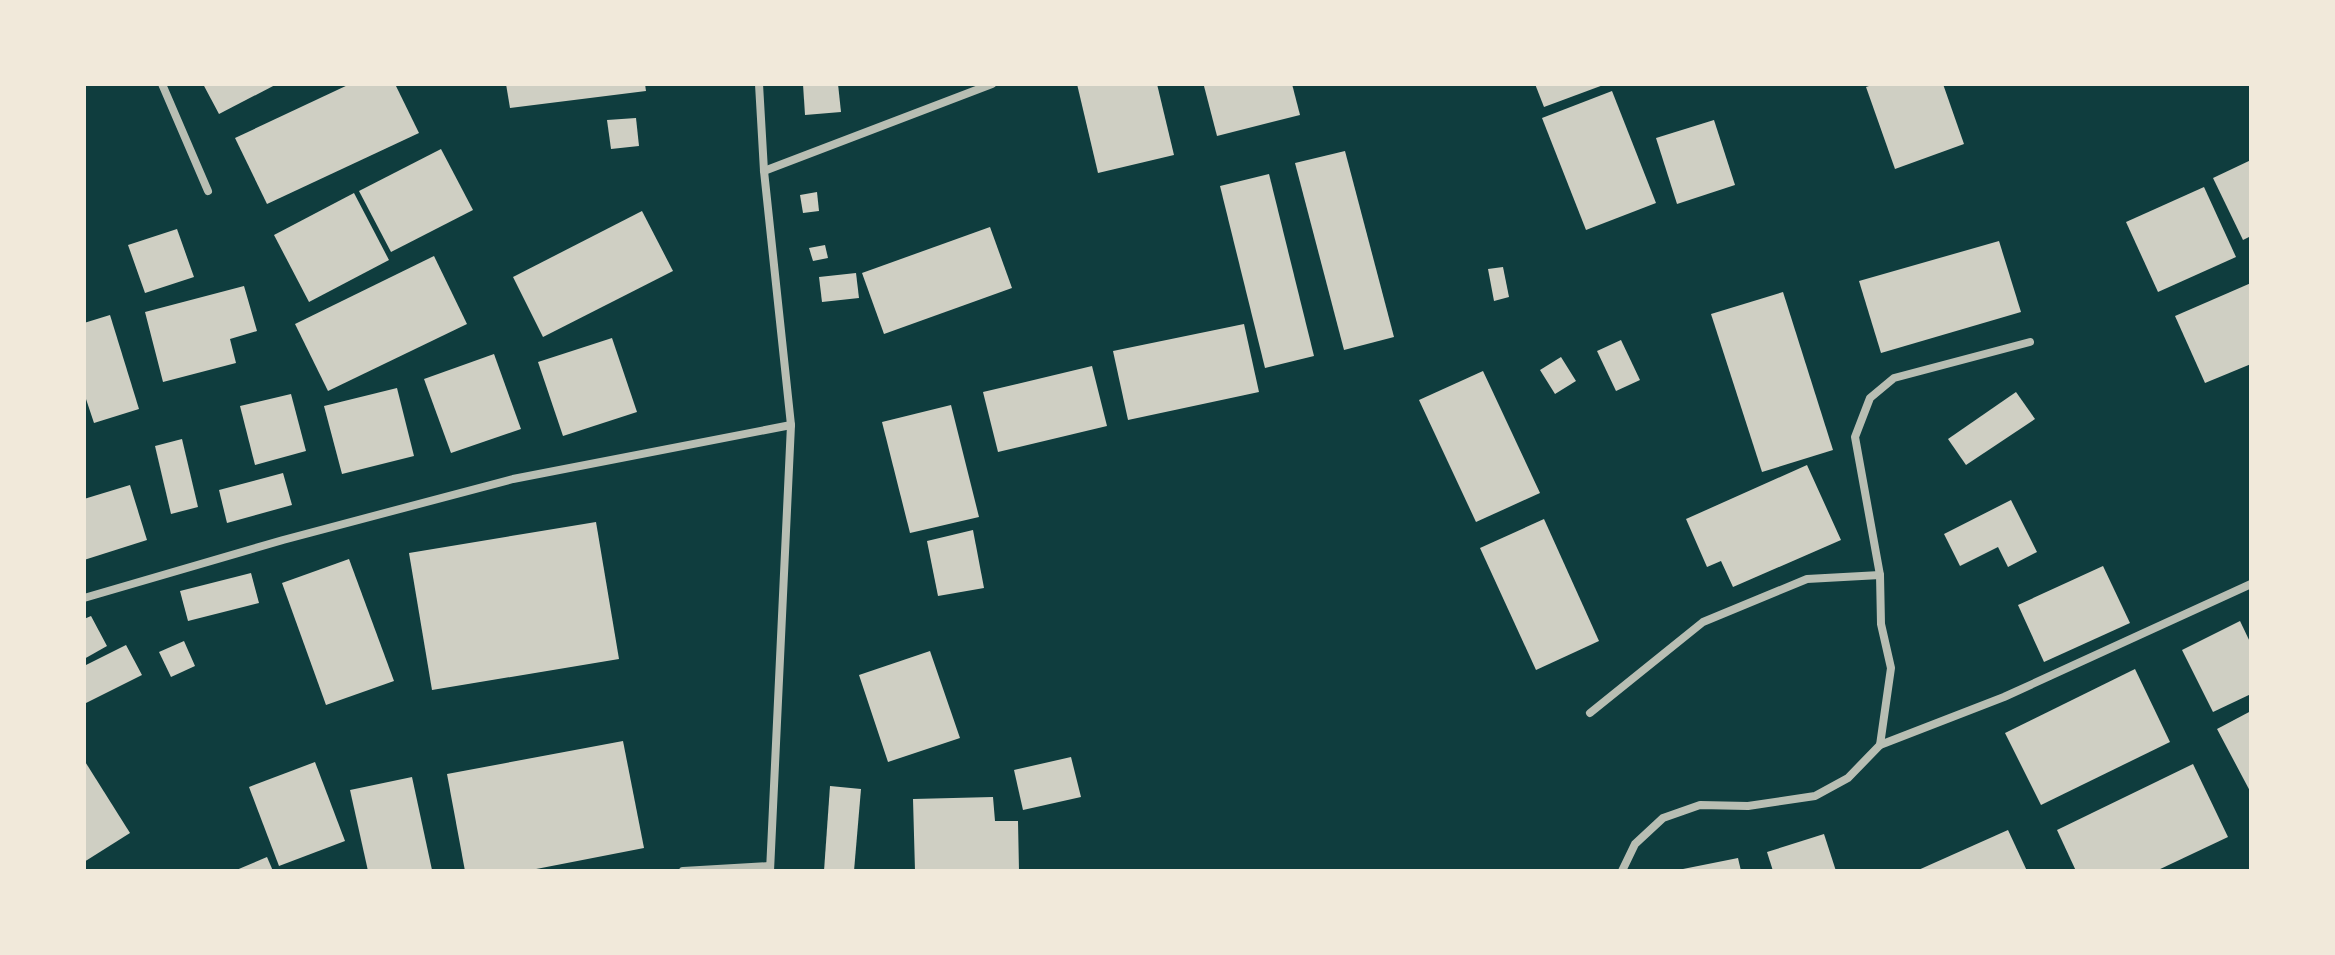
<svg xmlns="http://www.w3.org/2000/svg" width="2335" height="955" viewBox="0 0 2335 955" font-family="Lato,sans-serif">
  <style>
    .building { fill: #cfcfc3 }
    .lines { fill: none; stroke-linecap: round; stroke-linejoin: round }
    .minor { stroke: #b8beb3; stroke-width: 8 }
  </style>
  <rect width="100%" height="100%" fill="#0f3d3e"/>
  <g class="building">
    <polygon points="203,84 277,84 219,114"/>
    <polygon points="350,84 395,84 419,133 267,204 235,138"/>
    <polygon points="506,84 645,84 646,91 510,108"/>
    <polygon points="803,84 838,84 841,112 805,115"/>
    <polygon points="1077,84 1157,84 1174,155 1098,173"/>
    <polygon points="1213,84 1292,84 1300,115 1217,136 1204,86"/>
    <polygon points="1535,84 1606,84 1544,107"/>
    <polygon points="1875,84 1943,84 1964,144 1895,169 1866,87"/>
    <polygon points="1612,91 1656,203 1586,230 1542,118"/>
    <polygon points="636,118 639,146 611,149 607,120"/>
    <polygon points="1714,120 1735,185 1677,204 1656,138"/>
    <polygon points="441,149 473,210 391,252 359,191"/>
    <polygon points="1345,151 1394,337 1344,350 1295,163"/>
    <polygon points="2251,160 2251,236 2243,240 2213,178"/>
    <polygon points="1269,174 1314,356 1265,368 1220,186"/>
    <polygon points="2204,187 2236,257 2158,292 2126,222"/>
    <polygon points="817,192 819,211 803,213 800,195"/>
    <polygon points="354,193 389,260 309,302 274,235"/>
    <polygon points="642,211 673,271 543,337 513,277"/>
    <polygon points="990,227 1012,288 884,334 862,273"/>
    <polygon points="177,229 194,277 145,293 128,245"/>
    <polygon points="1999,241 2021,312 1881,353 1859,281"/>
    <polygon points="825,245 828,258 813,261 809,248"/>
    <polygon points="434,256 467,324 328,391 295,324"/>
    <polygon points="1503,267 1509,297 1494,301 1488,269"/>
    <polygon points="856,273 859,298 822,302 819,277"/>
    <polygon points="2251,283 2251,364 2205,383 2175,316"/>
    <polygon points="244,286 257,331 230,339 236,363 163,382 145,312"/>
    <polygon points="1783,292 1833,450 1762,472 1711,314"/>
    <polygon points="110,315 139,409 94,423 84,393 84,323"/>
    <polygon points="1244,324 1259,392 1128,420 1113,351"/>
    <polygon points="612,338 637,412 563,436 538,362"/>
    <polygon points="1621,340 1640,380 1616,391 1597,351"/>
    <polygon points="494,354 521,429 451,453 424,379"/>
    <polygon points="1561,357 1576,381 1555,394 1540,370"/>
    <polygon points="1092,366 1107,426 998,452 983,392"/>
    <polygon points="1483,371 1540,493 1476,522 1419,400"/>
    <polygon points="397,388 414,456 342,474 324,406"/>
    <polygon points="2016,392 2035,419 1966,465 1948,439"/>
    <polygon points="291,394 306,451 255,465 240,406"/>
    <polygon points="951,405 979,517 910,533 882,422"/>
    <polygon points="182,439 198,507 171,514 155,446"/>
    <polygon points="1807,465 1841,540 1733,587 1721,561 1707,567 1686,519"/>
    <polygon points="283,473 292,505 227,523 219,490"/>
    <polygon points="130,485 147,540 84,560 84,499"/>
    <polygon points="2011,500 2037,552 2008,567 1998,547 1960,566 1944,534"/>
    <polygon points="1544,519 1599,641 1536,670 1480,548"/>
    <polygon points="596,522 619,659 432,690 409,553"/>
    <polygon points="973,530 984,588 938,596 927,541"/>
    <polygon points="349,559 394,681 326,705 282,583"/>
    <polygon points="2103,566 2130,623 2044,662 2018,605"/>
    <polygon points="251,573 259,603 188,621 180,591"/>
    <polygon points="91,616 107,646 84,659 84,619"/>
    <polygon points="2240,621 2251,644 2251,694 2213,712 2182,650"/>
    <polygon points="184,641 195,666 171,677 159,652"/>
    <polygon points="126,645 142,675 84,704 84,666"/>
    <polygon points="930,651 960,738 888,762 859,675"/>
    <polygon points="2135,669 2170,742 2041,805 2005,733"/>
    <polygon points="2251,711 2251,793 2217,729"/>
    <polygon points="623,741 644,848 526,871 465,871 447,774"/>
    <polygon points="1071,757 1081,797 1023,810 1014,770"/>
    <polygon points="84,760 130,833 84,862"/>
    <polygon points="315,762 345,841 279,866 249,787"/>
    <polygon points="2193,764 2228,837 2156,871 2076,871 2057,830"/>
    <polygon points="412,777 432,870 368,871 350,790"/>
    <polygon points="830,786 861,789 854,871 824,871"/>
    <polygon points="993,797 995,821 1018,821 1019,871 915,871 913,799"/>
    <polygon points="2008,830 2027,871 1916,871"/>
    <polygon points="1824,834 1836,871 1773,871 1767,852"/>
    <polygon points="267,857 273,871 234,871"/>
    <polygon points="1738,858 1741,871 1678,871 1678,870"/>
  </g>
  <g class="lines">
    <g class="minor">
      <polyline points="162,84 208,191"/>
      <polyline points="759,84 764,171 791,425 770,871"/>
      <polyline points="764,171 992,84"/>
      <polyline points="84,598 283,540 513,479 791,425"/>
      <polyline points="1590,713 1703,622 1807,579 1880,575"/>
      <polyline points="1880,745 2004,697 2251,584"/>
      <polyline points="683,871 770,866"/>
      <polyline points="1622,871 1635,844 1663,818 1700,805 1748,806 1815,796 1848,778 1880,745 1891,668 1881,624 1880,575 1855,437 1870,398 1894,378 2030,342"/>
    </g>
  </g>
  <rect width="2335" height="955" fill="none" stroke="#f1e9da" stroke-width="172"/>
</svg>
